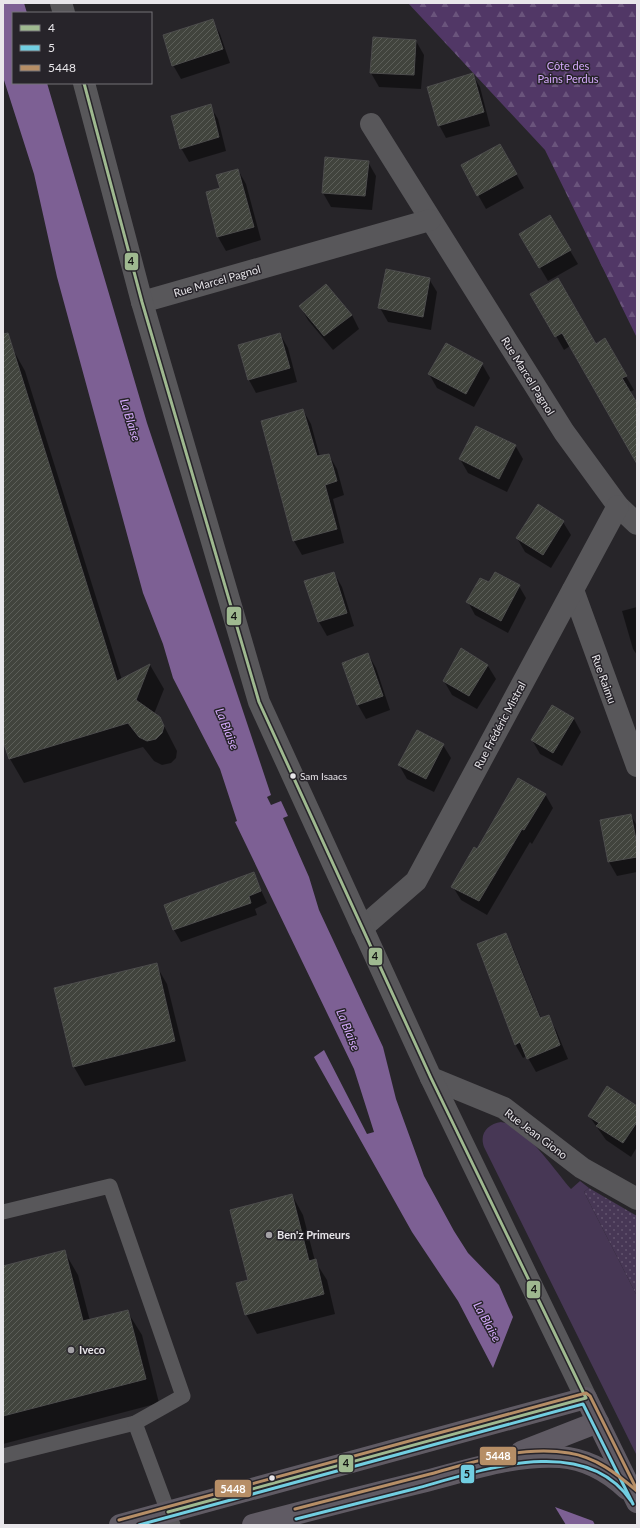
<svg xmlns="http://www.w3.org/2000/svg" width="640" height="1528" viewBox="0 0 640 1528" font-family="Lato,sans-serif">
  <style>
    .green { fill: #473755 }
    .forest { fill: url(#forest-firs) }
    .park { fill: url(#park-dots) }
    .water { fill: #7d6094 }
    .shadow { fill: #0007 }
    .building { fill: url(#building-hatch); stroke: #4c4c4c }
    .lines { fill: none; stroke-linecap: round; stroke-linejoin: round }
    .service { stroke: #58575a; stroke-width: 15 }
    .minor { stroke: #58575a; stroke-width: 22 }
    .secondary { stroke: #58575a; stroke-width: 22 }
    .primary { stroke: #605b64; stroke-width: 22 }
    .bus-1-casing { stroke: #27242a; stroke-width: 6 }
    .bus-2-casing { stroke: #27242a; stroke-width: 6 }
    .bus-3-casing { stroke: #27242a; stroke-width: 6 }
    .bus-1 { stroke: #9fb990; stroke-width: 3 }
    .bus-2 { stroke: #71cee1; stroke-width: 3 }
    .bus-3 { stroke: #b68e66; stroke-width: 3 }
    .bus-dot { fill: #e8e6ea; stroke: #27242a; stroke-width: 1.5 }
    .poi-dot { fill: #a4a2a6; stroke: #27242a; stroke-width: 1.5 }
    .labels { text-anchor: middle; stroke-width: 3; stroke-linejoin: round; paint-order: stroke }
    .bus-label { font-size: 10px; fill: #e8e6ea; stroke: #27242a; text-anchor: start }
    .park-label { font-size: 11px; fill: #d5a9fc; stroke: #27242a }
    .street-label { font-size: 11px; fill: #e8e6ea; stroke: #27242a }
    .poi-label { font-size: 11px; font-weight: bold; fill: #e8e6ea; stroke: #27242a; text-anchor: start }
    .water-label { font-size: 12px; font-style: italic; fill: #d8acff; stroke: #27242a }
    .line-badge { stroke: #27242a; stroke-width: 1.5 }
    .badge-label { font-size: 11px; text-anchor: middle; font-weight: bold; fill: #fff }
    .pale-badge-label { font-size: 11px; text-anchor: middle; font-weight: bold; fill: #111 }
  </style>
  <defs>
    <pattern id="forest-firs" width="22" height="20" patternUnits="userSpaceOnUse"><rect width="22" height="20" fill="#513766"/><path d="M5 1l3.5 6h-7zM16 11l3.5 6h-7z" fill="#6a547c"/></pattern>
    <pattern id="park-dots" width="8" height="8" patternUnits="userSpaceOnUse"><rect width="8" height="8" fill="#473755"/><path d="M2 2h.1M6 6h.1" fill="none" stroke="#62546e" stroke-width="1.8" stroke-linecap="round"/></pattern>
    <pattern id="building-hatch" width="6" height="6" patternUnits="userSpaceOnUse"><rect width="6" height="6" fill="#41443d"/><path d="M-1 1l2-2M0 6l6-6M5 7l2-2" fill="none" stroke="#5c5f59"/></pattern>
  </defs>
  <rect width="100%" height="100%" fill="#272529"/>
  <path class="green" d="M501,1122C525,1125 555,1171 571,1189L580,1181L589,1188L584,1192L637,1296V1456L484,1147C479,1133 488,1124 501,1122Z"/>
  <polygon class="forest" points="408,3 637,3 637,338 545,150"/>
  <polygon class="park" points="589,1188 637,1216 637,1296 584,1192"/>
  <g class="water">
    <polygon points="3,3 24,3 27,13 13,13 13,83 47,83 147,423 271,795 267,797 271,805 281,801 288,816 283,818 309,877 319,910 383,1047 396,1099 424,1176 454,1231 468,1253 499,1285 513,1317 493,1368 458,1301 412,1232 315,1059 314,1057 324,1050 367,1134 374,1132 354,1069 235,822 237,821 220,769 173,678 163,644 143,593 57,277 34,174 3,77"/>
    <polygon points="555,1507 593,1521 595,1525 566,1525"/>
  </g>
  <g class="shadow">
    <polygon points="212,20 220,34 230,63 181,79 173,65"/>
    <polygon points="416,41 424,55 421,89 379,87 371,73"/>
    <polygon points="472,74 480,87 490,126 446,138 439,125"/>
    <polygon points="210,106 218,119 226,151 189,162 181,148"/>
    <polygon points="508,159 524,188 486,209 478,195"/>
    <polygon points="368,162 376,176 372,210 331,207 323,193"/>
    <polygon points="238,170 246,184 261,240 226,251 218,237 207,193 221,189"/>
    <polygon points="550,217 578,264 548,281 520,234"/>
    <polygon points="429,279 437,292 431,330 388,322 380,308"/>
    <polygon points="532,294 595,345 605,340 634,390 630,392 637,405 637,462 570,346 564,350"/>
    <polygon points="300,306 352,315 359,329 333,350 308,320"/>
    <polygon points="280,334 288,348 297,382 256,393 249,380"/>
    <polygon points="11,346 25,371 122,680 150,665 164,689 154,714 160,718 177,751 176,758 171,763 162,765 154,761 143,747 24,783 10,759 3,738 3,349"/>
    <polygon points="482,364 490,378 474,407 437,388 429,374"/>
    <polygon points="303,410 311,424 320,457 329,455 337,469 344,495 333,499 344,543 302,555 294,541 263,422"/>
    <polygon points="515,445 523,459 507,492 468,473 460,459"/>
    <polygon points="563,522 571,535 551,568 525,552 517,538"/>
    <polygon points="334,573 342,587 354,626 327,636 319,622 306,582"/>
    <polygon points="489,584 519,586 526,598 508,633 475,615 468,602"/>
    <polygon points="637,607 637,655 633,649 622,611"/>
    <polygon points="461,649 488,666 496,679 477,709 452,695 444,681"/>
    <polygon points="368,654 376,668 390,710 366,719 358,705 343,663"/>
    <polygon points="574,719 581,732 562,766 540,754 532,740"/>
    <polygon points="443,745 451,758 434,792 407,779 399,765"/>
    <polygon points="545,794 553,808 532,844 530,842 487,915 461,900 453,887 477,850"/>
    <polygon points="631,815 637,826 637,872 617,876 609,862 601,820"/>
    <polygon points="253,873 267,903 255,909 257,915 181,942 174,930 165,905"/>
    <polygon points="505,934 513,948 541,1018 548,1016 556,1030 568,1059 536,1072 527,1056 523,1058 515,1044"/>
    <polygon points="156,965 167,984 186,1061 85,1086 74,1067"/>
    <polygon points="637,1110 637,1147 631,1157 606,1140 589,1116"/>
    <polygon points="292,1195 303,1215 315,1261 327,1280 335,1314 257,1334 246,1314 249,1281"/>
    <polygon points="64,1251 78,1275 90,1321 127,1311 142,1335 159,1403 3,1444 3,1267"/>
  </g>
  <g class="building">
    <polygon points="213,19 223,49 172,66 163,35"/>
    <polygon points="373,37 416,40 414,75 370,73"/>
    <polygon points="473,73 484,112 438,126 427,87"/>
    <polygon points="211,104 219,137 180,149 171,116"/>
    <polygon points="500,144 517,174 477,196 461,165"/>
    <polygon points="325,157 369,161 365,196 322,193"/>
    <polygon points="238,169 254,227 217,237 206,192 220,188 216,175"/>
    <polygon points="550,215 571,250 539,268 519,234"/>
    <polygon points="386,269 430,278 423,317 378,308"/>
    <polygon points="558,278 596,344 605,338 627,376 622,378 637,403 637,464 562,333 555,337 530,294"/>
    <polygon points="326,284 352,315 324,336 299,306"/>
    <polygon points="8,333 117,681 150,664 136,700 160,717 164,726 162,733 156,739 147,741 139,737 128,723 9,759 3,741 3,334"/>
    <polygon points="280,333 290,368 248,380 238,345"/>
    <polygon points="446,343 483,363 466,394 428,374"/>
    <polygon points="303,409 317,456 329,454 333,467 337,481 325,485 337,529 293,541 261,421"/>
    <polygon points="476,426 516,445 499,479 459,459"/>
    <polygon points="538,504 564,521 543,555 516,538"/>
    <polygon points="334,572 347,613 318,622 304,581"/>
    <polygon points="495,572 520,585 501,621 466,602 480,578 489,582"/>
    <polygon points="461,648 488,665 469,696 443,681"/>
    <polygon points="368,653 383,696 357,705 342,663"/>
    <polygon points="552,705 574,718 553,753 531,740"/>
    <polygon points="417,730 444,744 426,779 398,765"/>
    <polygon points="518,778 546,794 524,830 522,829 479,901 451,887 474,847 477,849"/>
    <polygon points="631,814 637,845 637,857 608,862 600,820"/>
    <polygon points="254,872 261,891 249,896 251,903 173,930 164,905"/>
    <polygon points="506,933 540,1018 549,1015 560,1045 527,1059 520,1042 515,1045 477,944"/>
    <polygon points="157,963 175,1041 73,1067 54,988"/>
    <polygon points="607,1086 637,1106 637,1122 623,1143 596,1126 599,1123 588,1116"/>
    <polygon points="292,1194 309,1261 316,1259 324,1294 245,1315 236,1283 248,1280 230,1210"/>
    <polygon points="65,1250 83,1321 128,1310 146,1379 3,1416 3,1266"/>
  </g>
  <g class="lines">
    <g class="service">
      <polyline points="3,1212 110,1186 183,1396 135,1423 3,1456"/>
      <polyline points="135,1423 173,1525"/>
    </g>
    <g class="minor">
      <polyline points="371,124 564,432 618,506 637,524"/>
      <polyline points="142,302 430,220"/>
      <polyline points="573,590 637,766"/>
      <polyline points="362,928 416,881 618,506"/>
      <polyline points="431,1078 504,1108 582,1168 637,1199"/>
    </g>
    <g class="secondary">
      <polyline points="61,3 64,13"/>
      <polyline points="84,83 142,302 259,702 431,1078 586,1398"/>
    </g>
    <g class="primary">
      <polyline points="521,1452 598,1422"/>
      <polyline points="120,1525 586,1398 637,1502"/>
      <path d="M253,1525C310,1510 368,1495 426,1481C469,1470 515,1454 560,1457C586,1459 608,1471 627,1489"/>
    </g>
    <g class="bus-1-casing">
      <polyline id="bus-1" points="84,83 142,302 259,702 431,1078 586,1398 168,1512"/>
    </g>
    <g class="bus-2-casing">
      <g id="bus-2">
        <path d="M296,1519C335,1509 375,1499 414,1489C477,1472 584,1431 631,1501"/>
        <polyline points="139,1525 583,1404 633,1504"/>
      </g>
    </g>
    <g class="bus-3-casing">
      <g id="bus-3">
        <path d="M295,1509C340,1497 385,1486 430,1474C474,1462 522,1445 569,1453C596,1457 617,1474 637,1491"/>
        <polyline points="119,1520 586,1393 590,1396 637,1490"/>
      </g>
    </g>
    <use href="#bus-1" class="bus-1"/>
    <use href="#bus-2" class="bus-2"/>
    <use href="#bus-3" class="bus-3"/>
  </g>
  <g class="bus-dot">
    <circle cx="293" cy="776" r="3.5"/>
    <circle cx="272" cy="1478" r="3.5"/>
  </g>
  <g class="poi-dot">
    <circle cx="269" cy="1235" r="4"/>
    <circle cx="71" cy="1350" r="4"/>
  </g>
  <g class="labels">
    <g class="bus-label">
      <text x="300" y="780">Sam Isaacs</text>
    </g>
    <g class="park-label">
      <text x="568" y="70">Côte des<tspan x="568" dy="13">Pains Perdus</tspan></text>
    </g>
    <g class="street-label">
      <text transform="translate(217 281) rotate(-16)" y="4">Rue Marcel Pagnol</text>
      <text transform="translate(528 376) rotate(58)" y="4">Rue Marcel Pagnol</text>
      <text transform="translate(604 679) rotate(70)" y="4">Rue Raimu</text>
      <text transform="translate(500 725) rotate(-62)" y="4">Rue Frédéric Mistral</text>
      <text transform="translate(536 1134) rotate(37)" y="4">Rue Jean Giono</text>
    </g>
    <g class="poi-label">
      <text x="277" y="1239">Ben'z Primeurs</text>
      <text x="79" y="1354">Iveco</text>
    </g>
    <g class="water-label">
      <text transform="translate(130 420) rotate(73)" y="4">La Blaise</text>
      <text transform="translate(227 729) rotate(68)" y="4">La Blaise</text>
      <text transform="translate(348 1030) rotate(68)" y="4">La Blaise</text>
      <text transform="translate(487 1322) rotate(61)" y="4">La Blaise</text>
    </g>
  </g>
  <g class="line-badge">
    <rect x="124" y="252" width="15" height="19" rx="4" fill="#9fb990"/>
    <rect x="226" y="606" width="16" height="20" rx="4" fill="#9fb990"/>
    <rect x="368" y="947" width="15" height="19" rx="4" fill="#9fb990"/>
    <rect x="526" y="1280" width="15" height="19" rx="4" fill="#9fb990"/>
    <rect x="479" y="1446" width="38" height="20" rx="4" fill="#b68e66"/>
    <rect x="338" y="1454" width="16" height="19" rx="4" fill="#9fb990"/>
    <rect x="460" y="1464" width="15" height="20" rx="4" fill="#71cee1"/>
    <rect x="214" y="1479" width="38" height="19" rx="4" fill="#b68e66"/>
  </g>
  <g class="badge-label">
    <text x="498" y="1460">5448</text>
    <text x="233" y="1493">5448</text>
  </g>
  <g class="pale-badge-label">
    <text x="131" y="265">4</text>
    <text x="234" y="620">4</text>
    <text x="375" y="960">4</text>
    <text x="534" y="1293">4</text>
    <text x="346" y="1467">4</text>
    <text x="467" y="1478">5</text>
  </g>
  <rect width="640" height="1528" fill="none" stroke="#e8e6ea" stroke-width="8"/>
  <rect x="12" y="12" width="140" height="72" fill="#27242a" stroke="#747277"/>
  <rect x="20" y="25" width="20" height="6" fill="#9fb990" stroke="#747277"/>
  <text x="48" y="32" font-size="12" fill="#e8e6ea">4</text>
  <rect x="20" y="45" width="20" height="6" fill="#71cee1" stroke="#747277"/>
  <text x="48" y="52" font-size="12" fill="#e8e6ea">5</text>
  <rect x="20" y="65" width="20" height="6" fill="#b68e66" stroke="#747277"/>
  <text x="48" y="72" font-size="12" fill="#e8e6ea">5448</text>
</svg>
